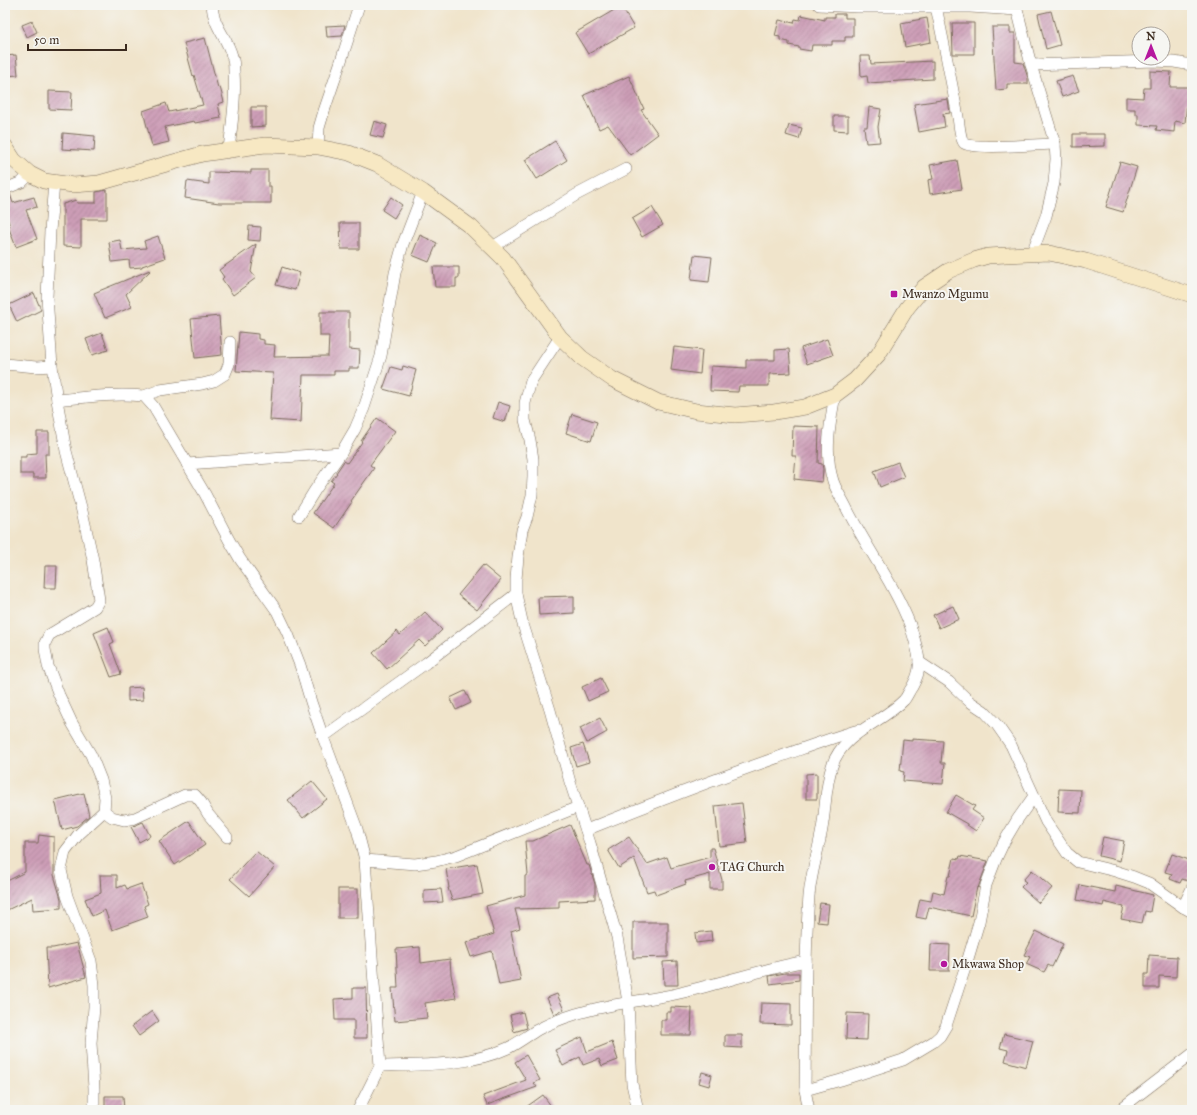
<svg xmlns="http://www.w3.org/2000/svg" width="1197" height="1115" viewBox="0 0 1197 1115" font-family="'IM FELL Great Primer',serif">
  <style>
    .building { fill: url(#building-hatch) }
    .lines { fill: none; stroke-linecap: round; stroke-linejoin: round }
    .street-casing { stroke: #7a6b5b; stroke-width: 12 }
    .secondary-casing { stroke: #7a6b5b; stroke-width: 16 }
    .street { stroke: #fff; stroke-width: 11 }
    .secondary { stroke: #f7e8c3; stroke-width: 15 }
    .poi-dot { fill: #b5179e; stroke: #f6f6f2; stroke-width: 1.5 }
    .labels { text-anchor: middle; stroke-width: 4; stroke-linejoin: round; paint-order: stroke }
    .poi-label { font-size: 12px; fill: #3b2a1e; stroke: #f6f6f2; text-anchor: start }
  </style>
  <defs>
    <pattern id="building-hatch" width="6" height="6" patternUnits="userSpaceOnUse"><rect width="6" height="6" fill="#cd9eb7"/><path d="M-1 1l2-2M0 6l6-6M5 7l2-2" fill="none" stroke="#a88194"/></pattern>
  </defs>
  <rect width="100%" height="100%" fill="#f6f6f2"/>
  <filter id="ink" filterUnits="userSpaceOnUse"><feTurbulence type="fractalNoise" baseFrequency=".025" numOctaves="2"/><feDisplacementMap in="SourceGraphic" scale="8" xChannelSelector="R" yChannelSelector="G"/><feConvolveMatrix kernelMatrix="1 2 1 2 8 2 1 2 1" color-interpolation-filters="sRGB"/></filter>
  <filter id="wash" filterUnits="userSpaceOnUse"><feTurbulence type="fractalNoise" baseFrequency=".012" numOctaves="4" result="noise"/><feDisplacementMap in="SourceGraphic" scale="16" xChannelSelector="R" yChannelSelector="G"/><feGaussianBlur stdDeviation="0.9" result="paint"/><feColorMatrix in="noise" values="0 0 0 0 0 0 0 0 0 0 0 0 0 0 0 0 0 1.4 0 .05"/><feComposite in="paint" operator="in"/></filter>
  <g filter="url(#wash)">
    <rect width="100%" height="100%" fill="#f0e4cb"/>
    <g id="blocks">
      <g class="building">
        <polygon points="621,6 634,28 588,54 575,33"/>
        <polygon points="1051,11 1060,45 1046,49 1038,14"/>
        <polygon points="835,14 845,14 845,18 853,18 853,37 845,37 845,41 832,41 832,45 812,45 811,51 799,49 799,47 789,45 789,42 780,40 780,37 775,36 779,20 794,23 795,19 800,20 801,15 825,20 825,17 835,17"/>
        <polygon points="927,18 931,42 905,47 901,23"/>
        <polygon points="32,21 37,32 27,37 22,25"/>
        <polygon points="952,23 974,23 974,54 953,54"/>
        <polygon points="345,25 342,36 327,37 326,26"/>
        <polygon points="992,27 1010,27 1010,33 1015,33 1015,62 1023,63 1028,78 1028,84 1007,84 1007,89 996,90"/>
        <polygon points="205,38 218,88 220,87 224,102 218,104 221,118 195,123 194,121 165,127 169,142 152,146 143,111 166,103 169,112 203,105 194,75 193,76 184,43"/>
        <polygon points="16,55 18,75 6,76 5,56"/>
        <polygon points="860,56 870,56 871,64 933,61 933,79 868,83 867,76 861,77"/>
        <polygon points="1150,71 1171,72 1170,87 1192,87 1191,102 1187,102 1185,123 1175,121 1174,132 1156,130 1157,126 1138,125 1138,114 1135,114 1135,109 1126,109 1126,97 1143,98 1144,88 1150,88"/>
        <polygon points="629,76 644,109 641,110 658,134 630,155 608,125 599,129 584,95"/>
        <polygon points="1073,76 1079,91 1062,97 1056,81"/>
        <polygon points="49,91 72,92 71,110 49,109"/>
        <polygon points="948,99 950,113 943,114 945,127 919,132 914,104"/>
        <polygon points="251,107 266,107 266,126 251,127"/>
        <polygon points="869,107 881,109 878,127 880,142 866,143 864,127 867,127"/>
        <polygon points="834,116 848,116 848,131 834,130"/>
        <polygon points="374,121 387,125 383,138 370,135"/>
        <polygon points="789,125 802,128 799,139 786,135"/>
        <polygon points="63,133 95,136 94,151 62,149"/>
        <polygon points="1073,134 1105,134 1105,146 1073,147"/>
        <polygon points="555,141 567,160 537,179 525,160"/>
        <polygon points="957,160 962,189 930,194 928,180 933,179 930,165"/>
        <polygon points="1120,162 1137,167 1123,212 1106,207"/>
        <polygon points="251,170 268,170 268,186 271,186 271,203 219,203 185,198 187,181 209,184 209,172 251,173"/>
        <polygon points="107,190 107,219 81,219 81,247 63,246 63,204 76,200 77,203 96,203 96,192"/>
        <polygon points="10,194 13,203 34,197 37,207 26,210 37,239 16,247 8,226 10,226 5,213 5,196"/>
        <polygon points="391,197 402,205 394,218 382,210"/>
        <polygon points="652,207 663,225 642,237 632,219"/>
        <polygon points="340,223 359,223 359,249 341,249"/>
        <polygon points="249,226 261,227 260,241 248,240"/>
        <polygon points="420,235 437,243 429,262 412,255"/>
        <polygon points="158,236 165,258 142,266 142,267 130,268 129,260 112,262 109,242 120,240 122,250 146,248 144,241"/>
        <polygon points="256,244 251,272 256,278 233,295 222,279 224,277 219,270"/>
        <polygon points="694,255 712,257 709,282 691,280"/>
        <polygon points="282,267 300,273 295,290 276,285"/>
        <polygon points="433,267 459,267 459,278 456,278 456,287 435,287"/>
        <polygon points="150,270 150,271 126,294 132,307 105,318 94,293"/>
        <polygon points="34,293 41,310 17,322 9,305"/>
        <polygon points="320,312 349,312 349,349 360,350 359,368 349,368 349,371 334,371 334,375 303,375 301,422 270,420 273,373 236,371 239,332 258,334 258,339 264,340 264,344 275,345 274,357 328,356 329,336 320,336"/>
        <polygon points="219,316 222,355 195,358 191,319"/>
        <polygon points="102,333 108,350 92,355 86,339"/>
        <polygon points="827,339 833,355 807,364 801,348"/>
        <polygon points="674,347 702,350 700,374 671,370"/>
        <polygon points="789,349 791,373 769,374 769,386 739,386 738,392 710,391 711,366 746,368 746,360 775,360 775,350"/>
        <polygon points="403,366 416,370 409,396 383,389 391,367 402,370"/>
        <polygon points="498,402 510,406 505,422 493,418"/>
        <polygon points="572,414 597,422 591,441 566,433"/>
        <polygon points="377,418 395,431 370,465 374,468 351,501 352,502 334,528 313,513 334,483 331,481 337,473 336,473 344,461 347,463 362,442 361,441"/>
        <polygon points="793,426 819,427 818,463 822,464 823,469 822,482 794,479 796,456 792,456"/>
        <polygon points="37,432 49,432 49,454 45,454 46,478 33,478 33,474 20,474 20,457 26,457 26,454 37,453"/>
        <polygon points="898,462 904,477 880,487 874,471"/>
        <polygon points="483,565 501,580 477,610 458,595"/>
        <polygon points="45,566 57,566 56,588 44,588"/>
        <polygon points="574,596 574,613 539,615 538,597"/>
        <polygon points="953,606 959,619 939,628 933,615"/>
        <polygon points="425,612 442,630 425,646 419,640 387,669 373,653 397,631 400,635"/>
        <polygon points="108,627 114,642 110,644 121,674 111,677 94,633"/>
        <polygon points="601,678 608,692 588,701 582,687"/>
        <polygon points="142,687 143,700 128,701 128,688"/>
        <polygon points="465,691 471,703 456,710 450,698"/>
        <polygon points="600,718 607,732 587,743 580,728"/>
        <polygon points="912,739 943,741 941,763 945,763 943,784 903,781 904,772 900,771 903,740 912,741"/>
        <polygon points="583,744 589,762 576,766 571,748"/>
        <polygon points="817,773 817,799 806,799 806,774"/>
        <polygon points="312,781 327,799 303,818 288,800"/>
        <polygon points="1059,789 1081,790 1080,813 1058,812"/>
        <polygon points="84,793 89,816 77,826 62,830 55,800"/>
        <polygon points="956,795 975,806 972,810 984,818 976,831 967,825 967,824 946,812"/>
        <polygon points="742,803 747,843 719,846 715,806"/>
        <polygon points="189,821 205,845 175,865 159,841"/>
        <polygon points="143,822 150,836 139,842 131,827"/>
        <polygon points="570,825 587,865 589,865 595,884 595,899 559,901 559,908 515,909 520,928 511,931 521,981 499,985 492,951 471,957 466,943 494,934 486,906 525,895 525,876 528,875 525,841 533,841"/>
        <polygon points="39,835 54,837 54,875 61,899 61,908 33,910 32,898 5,911 5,882 25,872 25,843 38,843"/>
        <polygon points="629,837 647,864 667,857 671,868 710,857 710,848 713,848 722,880 722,889 710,889 710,874 685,881 686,884 656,895 654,890 647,892 634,858 619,868 608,850"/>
        <polygon points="1103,837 1124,841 1120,861 1099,856"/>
        <polygon points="256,851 275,867 249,896 230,879"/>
        <polygon points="1172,854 1192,861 1192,871 1188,881 1182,879 1180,883 1170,879 1172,874 1165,872"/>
        <polygon points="960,856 988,861 978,888 977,887 971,916 929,907 926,919 916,917 920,899 931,901 933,891 944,894 948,876 950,876 954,858 959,859"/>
        <polygon points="477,864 483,894 452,900 448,888 449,888 446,869"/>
        <polygon points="1032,870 1052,888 1039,903 1021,887 1026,882 1023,880"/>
        <polygon points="100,875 117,875 117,888 125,885 127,889 141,884 148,904 144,906 148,917 112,930 105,910 92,916 85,899 101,893"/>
        <polygon points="1080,885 1115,892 1116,886 1153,895 1150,912 1145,911 1142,923 1121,919 1124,907 1104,902 1103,906 1077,900"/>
        <rect x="338" y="889" width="20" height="29"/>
        <polygon points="441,889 443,902 424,903 424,890"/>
        <polygon points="820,903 829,904 827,923 817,922"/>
        <polygon points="633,922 668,922 668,957 633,958"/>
        <polygon points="711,931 712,941 696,943 695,933"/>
        <polygon points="1036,931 1063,944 1052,967 1048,965 1044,972 1026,964 1030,957 1024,955"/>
        <polygon points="77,943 86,977 48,988 46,948 53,948"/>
        <polygon points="931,944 950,945 949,971 930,971"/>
        <polygon points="420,947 421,963 450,959 451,974 456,998 425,1003 427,1018 395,1021 392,988 398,988 396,949"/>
        <polygon points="1149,955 1177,957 1176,977 1159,976 1159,988 1145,988 1145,974 1148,974"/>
        <polygon points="677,961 678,985 664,985 663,962"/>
        <polygon points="785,973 799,973 799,980 770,984 769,976"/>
        <polygon points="353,988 366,988 367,1038 354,1038 354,1020 335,1020 334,999 353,998"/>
        <polygon points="557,994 564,1010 554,1014 547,998"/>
        <polygon points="761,1003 791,1004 791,1025 760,1024"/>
        <polygon points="671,1007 692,1008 691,1035 661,1035 661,1020 666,1020 666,1012 671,1012"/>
        <polygon points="152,1011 159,1021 139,1036 132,1026"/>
        <polygon points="523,1012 527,1028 514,1032 510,1015"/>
        <polygon points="847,1013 868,1014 867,1040 846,1039"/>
        <polygon points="1004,1034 1033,1041 1026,1067 1005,1061 1008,1050 1000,1048"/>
        <polygon points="725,1035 742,1035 742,1048 725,1047"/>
        <polygon points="582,1037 587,1052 612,1042 618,1060 602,1066 599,1059 583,1065 580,1057 563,1066 555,1050"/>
        <polygon points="526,1055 540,1080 534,1083 537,1087 487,1105 483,1096 526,1080 515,1062"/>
        <polygon points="702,1072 712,1075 709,1086 699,1083"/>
        <polygon points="543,1095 554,1110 522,1110"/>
        <polygon points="105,1096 123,1096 124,1110 105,1110"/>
      </g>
    </g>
  </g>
  <g filter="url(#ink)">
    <use href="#blocks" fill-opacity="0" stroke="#7a6b5b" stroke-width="1"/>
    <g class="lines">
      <g class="street-casing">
        <g id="street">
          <path d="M212,5C213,26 227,37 232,56C234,61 234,67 234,72C236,97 232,124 229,149"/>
          <polyline points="819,5 858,7 970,7 1017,10"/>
          <polyline points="1016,5 1031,65 1055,144 1056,159 1054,183 1046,216 1032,253"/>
          <path d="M936,7C944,43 951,80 958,117C959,123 960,139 964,143C972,150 1041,144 1055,144"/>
          <polyline points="1031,65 1155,61 1174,62 1192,65"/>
          <polyline points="318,147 319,128 324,111 340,64 359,5"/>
          <polyline points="54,183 50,231 47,297 52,366 57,400 66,451 82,511 93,560 99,600 95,607 49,635 45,643 45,649 48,666 59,695 72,723 91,755 101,780 105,798 104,811 78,835 65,852 61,870 67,896 91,961 94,985 94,1007 91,1043 94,1088 94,1110"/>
          <polyline points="5,189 22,182 30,174"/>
          <polyline points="491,248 576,195 626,169"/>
          <polyline points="560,337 531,381 525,403 525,420 530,440 533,459 533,477 532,495 527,517 522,530 518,557 516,579 516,594 522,621 550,710 570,782 590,843 617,937 628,1002 632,1084 638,1110"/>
          <polyline points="5,364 36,367 52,366"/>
          <polyline points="144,396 160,390 202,384 214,381 225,374 229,364 230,342"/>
          <path d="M57,400C86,397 115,393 144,396L153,406L205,494L229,540L240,559L277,611L288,634L300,665L311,702L323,737L357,829L365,860L380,1066L358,1110"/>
          <polyline points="187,464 341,453"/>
          <polyline points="299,516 315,490 341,453 355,429 364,408 381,356 395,273 403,244 423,192"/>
          <polyline points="919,662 949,682 969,701 984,711 997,725 1011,745 1046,822 1067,853 1078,862 1115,871 1134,877 1149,883 1183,907 1192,912"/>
          <polyline points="323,737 426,663 516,594"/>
          <polyline points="104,811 112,817 124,820 135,818 185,795 195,795 201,802 208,814 227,837"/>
          <path d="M586,830C648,805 710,781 773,759C802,749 830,738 859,730"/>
          <polyline points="365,860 415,864 436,861 456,856 578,807"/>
          <polyline points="1183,907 1192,888"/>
          <path d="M380,1066C421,1065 470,1066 508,1048C518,1043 527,1036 537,1030C548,1024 563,1018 576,1014C610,1003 645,1001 680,993C722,983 763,969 806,961"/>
          <polyline points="805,1090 841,1080 903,1060 933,1042 940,1036 946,1026 967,962 979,922 986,885 996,859 1004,842 1017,820 1034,796"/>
          <polyline points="1123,1107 1192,1054"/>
          <path d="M809,1110L805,1090C806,1025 804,960 809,896C811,873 818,852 822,829C826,807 825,787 832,766C843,732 882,723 904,700C907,697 909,691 912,687C916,680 920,671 919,662C919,652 913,635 910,625C894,583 865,546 845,505C841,497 836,490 833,481C824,453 830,423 835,395"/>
        </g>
      </g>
      <g class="secondary-casing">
        <polyline id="secondary" points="5,146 14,160 30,174 44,181 73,185 99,183 202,154 265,145 318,147 349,153 377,164 423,192 471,227 503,258 560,337 582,358 612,379 658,402 696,411 735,415 774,412 805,407 835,395 855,380 878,355 907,308 924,287 948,271 974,260 988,256 1006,255 1049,253 1086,261 1192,295"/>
      </g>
      <use href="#street" class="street"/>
      <use href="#secondary" class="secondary"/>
    </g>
  </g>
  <g class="poi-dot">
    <rect x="890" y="290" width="8" height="8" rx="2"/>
    <circle cx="712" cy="867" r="4"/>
    <circle cx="944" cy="964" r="4"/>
  </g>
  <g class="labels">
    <g class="poi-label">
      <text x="902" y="298">Mwanzo Mgumu</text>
      <text x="720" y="871">TAG Church</text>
      <text x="952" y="968">Mkwawa Shop</text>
    </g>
  </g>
  <rect width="1197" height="1115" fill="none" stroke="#f6f6f2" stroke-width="20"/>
  <g transform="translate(1151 46)"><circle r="19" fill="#f6f6f2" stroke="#aba49d"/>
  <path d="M0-3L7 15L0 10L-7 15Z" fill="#b5179e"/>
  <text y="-6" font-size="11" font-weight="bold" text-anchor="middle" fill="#3b2a1e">N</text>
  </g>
  <path d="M28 44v6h98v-6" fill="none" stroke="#3b2a1e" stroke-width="2"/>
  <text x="34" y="44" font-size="12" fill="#3b2a1e" stroke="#f6f6f2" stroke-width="3" paint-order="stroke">50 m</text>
</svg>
